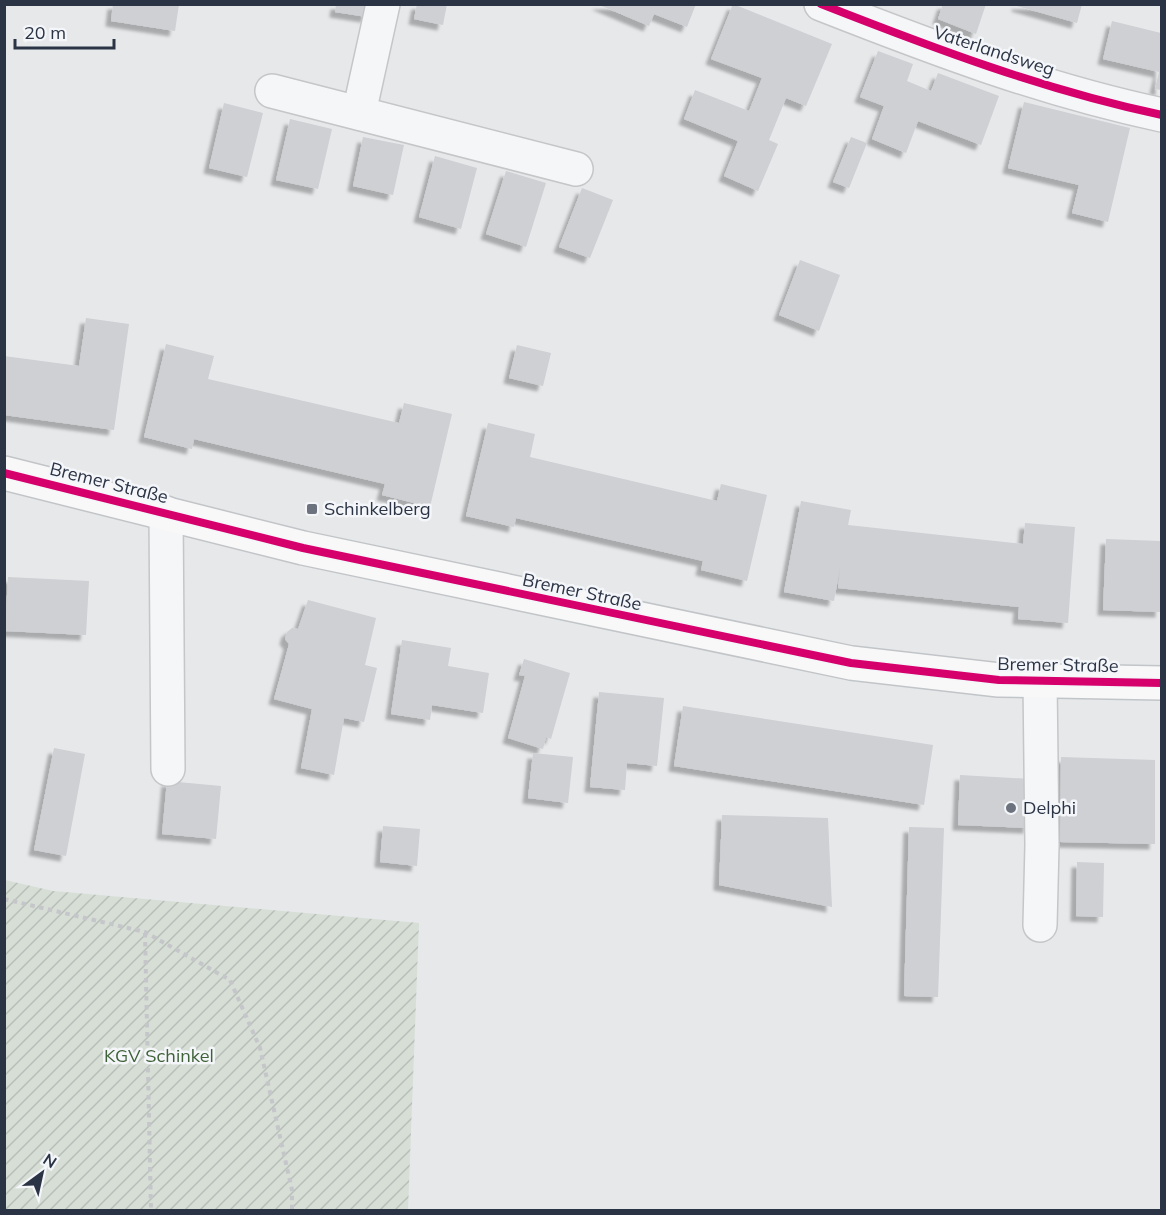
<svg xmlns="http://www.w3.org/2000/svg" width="1166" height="1215" viewBox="0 0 1166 1215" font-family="Mulish,sans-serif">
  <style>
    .garden { fill: url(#garden-furrows) }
    .building { fill: #ced0d3; filter: url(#shadow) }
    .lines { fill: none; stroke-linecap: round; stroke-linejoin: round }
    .minor-casing { stroke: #c4c6c8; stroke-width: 36 }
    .major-casing { stroke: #c2c5c8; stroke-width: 36 }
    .path { stroke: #c5c6ca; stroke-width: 4; stroke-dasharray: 4.5 4.5; stroke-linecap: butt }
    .minor { stroke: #f5f6f7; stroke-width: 33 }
    .major { stroke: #f8f8f8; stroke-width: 33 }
    .cycleway-casing { stroke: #f4f6f9; stroke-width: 11 }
    .cycleway { stroke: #d6006c; stroke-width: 8 }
    .poi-dot { fill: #6c737f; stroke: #f4f6f9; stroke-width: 2 }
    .labels { text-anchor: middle; stroke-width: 5; stroke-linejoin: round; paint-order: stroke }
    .street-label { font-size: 18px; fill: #2b3445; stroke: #f4f6f9 }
    .poi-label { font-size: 18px; fill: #2b3445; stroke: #f4f6f9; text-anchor: start }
    .park-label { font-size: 18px; fill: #3f6138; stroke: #f4f6f9 }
  </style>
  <defs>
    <pattern id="garden-furrows" width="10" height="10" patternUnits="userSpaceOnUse" patternTransform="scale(1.5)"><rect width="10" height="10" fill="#d6ded6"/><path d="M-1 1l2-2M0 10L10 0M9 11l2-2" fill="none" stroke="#b8bfb9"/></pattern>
    <filter id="shadow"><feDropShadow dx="-5.5" dy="5.5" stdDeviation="1.5" flood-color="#0004"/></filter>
  </defs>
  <rect width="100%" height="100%" fill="#e6e8ea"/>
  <polygon class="garden" points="5,880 53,891 419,923 408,1210 5,1210"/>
  <g class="building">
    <polygon points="113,4 179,4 175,31 111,21"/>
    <polygon points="336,4 369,4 367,17 335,12"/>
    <polygon points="417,4 447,4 443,25 414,19"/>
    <polygon points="597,4 696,4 687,27 654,14 649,26"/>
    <polygon points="733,4 832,44 806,106 786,98 769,140 778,144 758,191 724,176 738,141 684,119 695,90 749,111 762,78 711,59"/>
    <polygon points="943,4 986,4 976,34 938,19"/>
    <polygon points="1017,4 1082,4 1077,23 1017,6"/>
    <polygon points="1112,21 1161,33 1161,90 1155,89 1159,72 1103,59"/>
    <polygon points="878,51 913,64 907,81 931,91 938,73 999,96 981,145 918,121 906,153 872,139 884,106 860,97"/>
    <polygon points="1024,102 1130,128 1108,222 1072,213 1079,185 1008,168"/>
    <polygon points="224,103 263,113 247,177 209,168"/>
    <polygon points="290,119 332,129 318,189 276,180"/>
    <polygon points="363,137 404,145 393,195 353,186"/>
    <polygon points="851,137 867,143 849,188 833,182"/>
    <polygon points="435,156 477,168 461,229 419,217"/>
    <polygon points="506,171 546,183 526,247 486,234"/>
    <polygon points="582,188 613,200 590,258 559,247"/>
    <polygon points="800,260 840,275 819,331 779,315"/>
    <polygon points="86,318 129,324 114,430 4,415 4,356 79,366"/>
    <polygon points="166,344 214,356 208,379 399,423 404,403 452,414 430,507 382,495 385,484 194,439 192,449 144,437"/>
    <polygon points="517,345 551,353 543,386 509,378"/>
    <polygon points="488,423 535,434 530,457 717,501 721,484 767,495 747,581 701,570 703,561 516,518 514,527 466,516"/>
    <polygon points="801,501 851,510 848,525 1023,544 1025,523 1075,527 1068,623 1018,619 1019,607 838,588 840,568 834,601 784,592"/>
    <polygon points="1106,539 1161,541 1161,612 1103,610"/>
    <polygon points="8,577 89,581 86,635 5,631"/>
    <polygon points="308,600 376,618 365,665 377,668 364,722 344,718 334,775 301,768 312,709 274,699 289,644 285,639 287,632 292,628 298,629"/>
    <polygon points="402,640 451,648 448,666 489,673 483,713 432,705 430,720 391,714"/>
    <polygon points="524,659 570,673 551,739 546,737 543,749 508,738 525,676 519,675"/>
    <polygon points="599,692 664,698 657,766 627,763 625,790 590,787"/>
    <polygon points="683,706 933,745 924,805 674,766"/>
    <polygon points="54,748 85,754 66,856 34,850"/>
    <polygon points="533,753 573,757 568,803 528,798"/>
    <polygon points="1061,757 1155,760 1155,844 1060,842"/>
    <polygon points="960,775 1031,779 1029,828 958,825"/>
    <polygon points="167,781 221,786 216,839 162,834"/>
    <polygon points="722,815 828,818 832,907 719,885"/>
    <polygon points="383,826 420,829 417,866 380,862"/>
    <polygon points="909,827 944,828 938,997 904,996"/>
    <polygon points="1077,862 1104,863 1103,917 1076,916"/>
  </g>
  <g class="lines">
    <g class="minor-casing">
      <g id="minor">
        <path d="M821,4C933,48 1044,90 1162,115"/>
        <polyline points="272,91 576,169"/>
        <polyline points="359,113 383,4"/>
        <polyline points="166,513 168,769"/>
        <polyline points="1040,925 1042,845 1040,680"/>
      </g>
    </g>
    <g class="major-casing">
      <polyline id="major" points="4,473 303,548 851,663 999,680 1162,683"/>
    </g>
    <g class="path">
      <polyline points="4,899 145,932 230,980 260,1048 292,1190 292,1210"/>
      <polyline points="145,933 151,1210"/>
    </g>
    <use href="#minor" class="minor"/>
    <use href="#major" class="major"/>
    <g class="cycleway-casing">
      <g id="cycleway">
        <path d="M821,4C933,48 1044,90 1162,115"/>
        <polyline points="4,473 303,548 851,663 999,680 1162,683"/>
      </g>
    </g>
    <use href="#cycleway" class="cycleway"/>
  </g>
  <g class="poi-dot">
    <rect x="306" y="503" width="12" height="12" rx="3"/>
    <circle cx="1011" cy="808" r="6"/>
  </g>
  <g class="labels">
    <g class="street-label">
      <text transform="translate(994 51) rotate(18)" y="6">Vaterlandsweg</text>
      <text transform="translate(109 483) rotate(14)" y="6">Bremer Straße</text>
      <text transform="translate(582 592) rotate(12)" y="6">Bremer Straße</text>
      <text transform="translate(1058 665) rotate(1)" y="6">Bremer Straße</text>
    </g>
    <g class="poi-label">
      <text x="324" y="515">Schinkelberg</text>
      <text x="1023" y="814">Delphi</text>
    </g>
    <g class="park-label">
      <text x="159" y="1062">KGV Schinkel</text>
    </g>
  </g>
  <rect width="1166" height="1215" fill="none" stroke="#2b3445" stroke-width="12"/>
  <g transform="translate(42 1173) rotate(33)" stroke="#f4f6f9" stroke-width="4.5" paint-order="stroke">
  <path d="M0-4.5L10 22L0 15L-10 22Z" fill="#2b3445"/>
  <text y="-9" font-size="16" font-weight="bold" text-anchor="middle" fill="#2b3445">N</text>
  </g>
  <path d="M15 39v9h99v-9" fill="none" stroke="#2b3445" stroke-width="3"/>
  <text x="24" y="39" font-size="18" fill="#2b3445" stroke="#f4f6f9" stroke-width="4.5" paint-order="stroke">20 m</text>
</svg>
